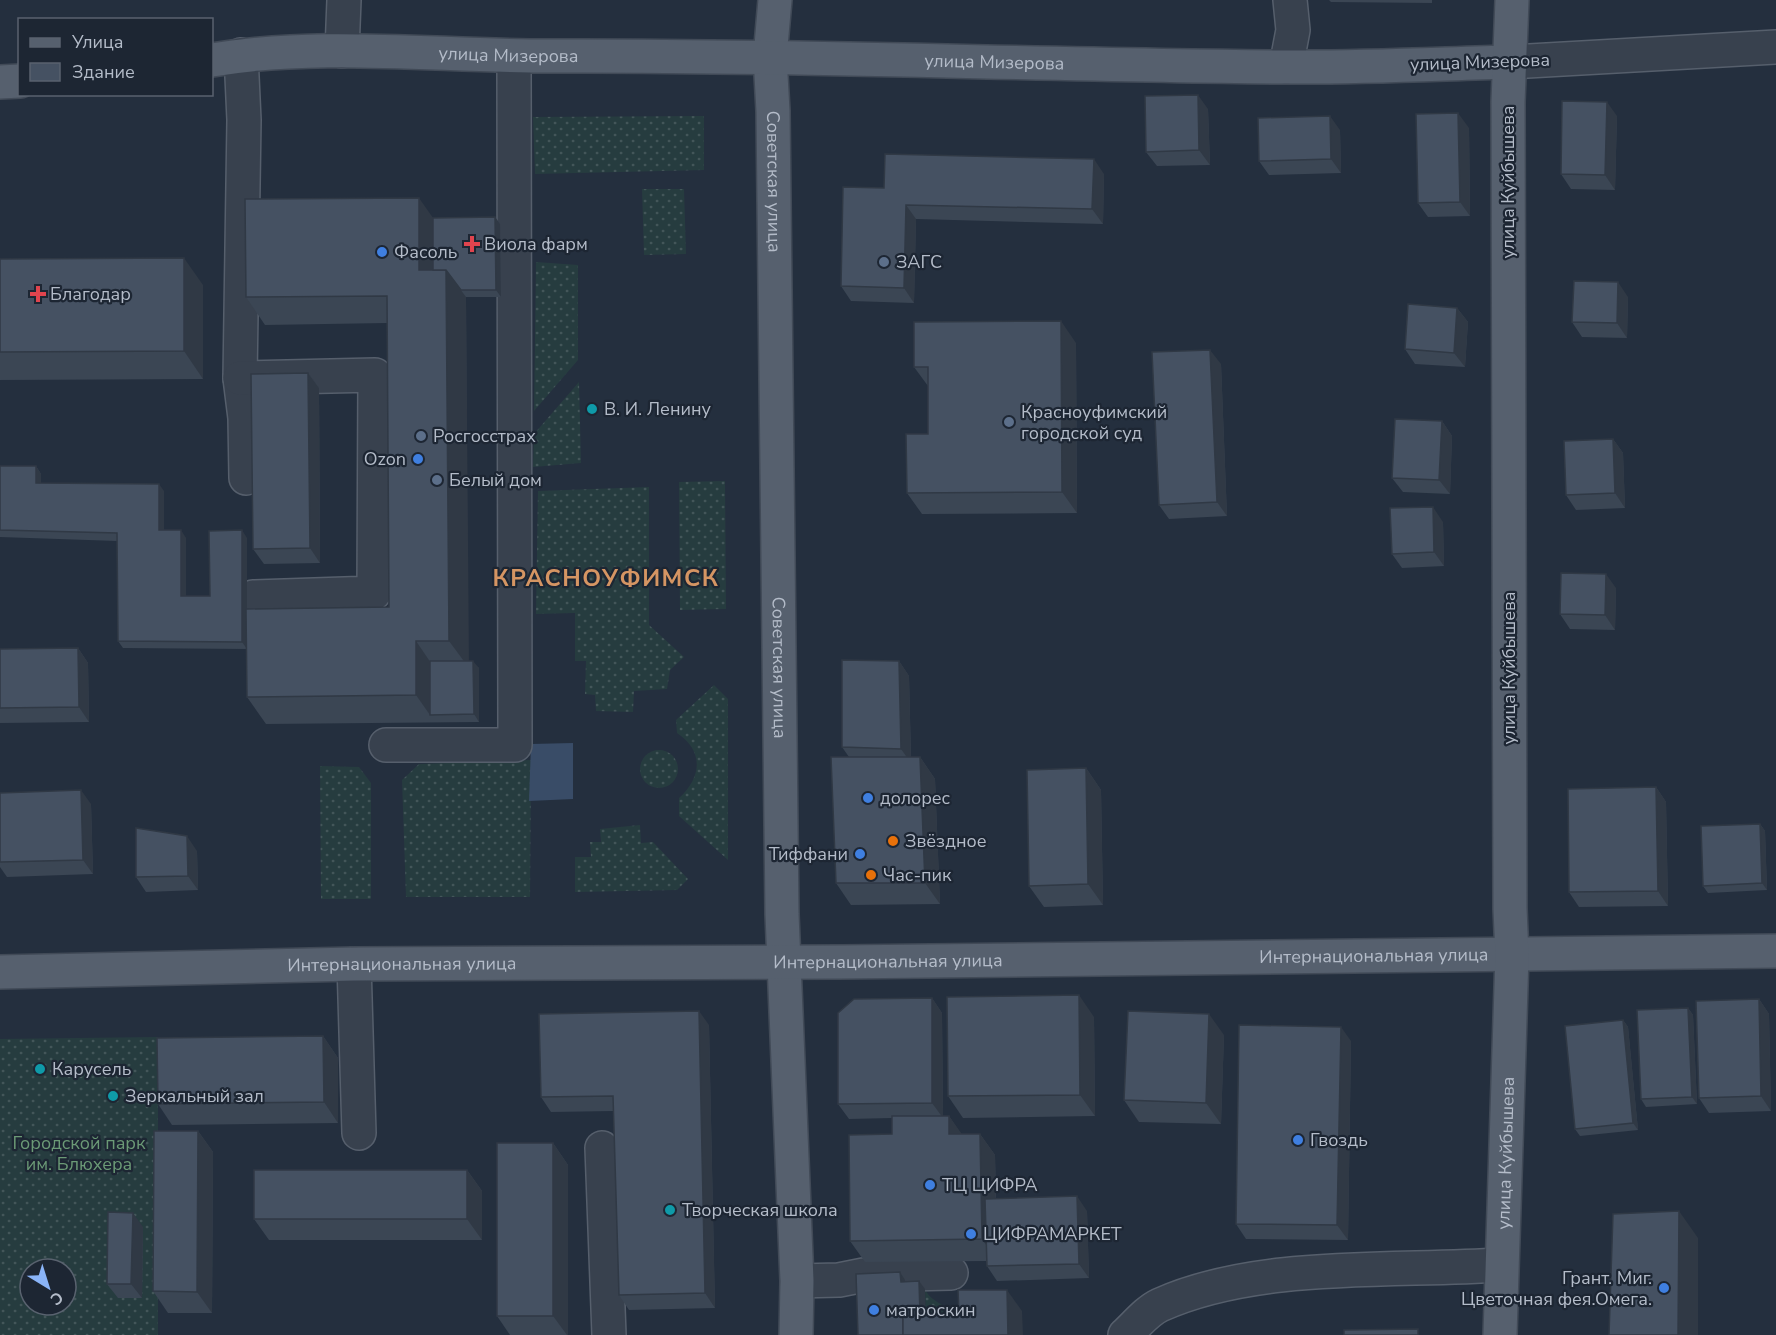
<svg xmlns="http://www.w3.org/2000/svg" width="1776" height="1335" viewBox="0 0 1776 1335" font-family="'Nunito Sans',sans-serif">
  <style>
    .grass { fill: url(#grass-dots); fill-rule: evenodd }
    .water { fill: #394c67 }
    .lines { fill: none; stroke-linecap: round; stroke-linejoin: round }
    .minor-casing { stroke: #565f6c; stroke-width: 36 }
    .major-casing { stroke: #414a57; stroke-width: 36 }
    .minor { stroke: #38414e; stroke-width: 33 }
    .major { stroke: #56606e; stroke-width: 33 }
    .wall { fill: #3b4654 }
    .shaded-wall { fill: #303945 }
    .building { fill: #455162; stroke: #303945; stroke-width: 1.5 }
    .health-dot { fill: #e0444e; stroke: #1d2633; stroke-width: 2 }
    .shop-dot { fill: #3f7fe0; stroke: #1d2633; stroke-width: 2 }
    .service-dot { fill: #5c6f8a; stroke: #1d2633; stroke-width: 2 }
    .culture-dot { fill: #0f9aa8; stroke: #1d2633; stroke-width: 2 }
    .food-dot { fill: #e8710a; stroke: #1d2633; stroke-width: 2 }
    .labels { text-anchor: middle; stroke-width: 4.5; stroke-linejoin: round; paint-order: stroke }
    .street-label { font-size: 18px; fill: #b4bcc9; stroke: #1d2633 }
    .poi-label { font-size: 18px; fill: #b4bcc9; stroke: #1d2633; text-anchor: start }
    .park-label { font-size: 18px; fill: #6b9a76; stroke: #1d2633 }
    .district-label { font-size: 24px; font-weight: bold; letter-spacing: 1.5px; fill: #d59563; stroke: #1d2633 }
  </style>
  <defs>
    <pattern id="grass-dots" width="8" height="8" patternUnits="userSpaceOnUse" patternTransform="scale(1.5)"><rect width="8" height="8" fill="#263c3f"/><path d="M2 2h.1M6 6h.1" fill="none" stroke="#435659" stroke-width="1.8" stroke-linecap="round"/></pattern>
  </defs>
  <rect width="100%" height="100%" fill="#242f3e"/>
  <g class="grass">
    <polygon points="704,116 704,170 535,174 533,117"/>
    <polygon points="642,189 684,189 686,254 644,255"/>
    <polygon points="536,262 578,265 578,360 534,411"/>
    <polygon points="579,382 581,463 533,467 534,434"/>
    <polygon points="725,481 726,609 680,610 679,482"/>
    <polygon points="649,487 649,625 684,657 670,670 667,689 634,691 633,712 596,711 595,695 585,694 586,661 575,661 575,613 536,614 538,491"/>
    <path d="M714,685L728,699V860L679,816V798C702,777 704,751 677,733L676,720Z"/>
    <circle cx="659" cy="769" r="19"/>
    <polygon points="531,760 530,897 406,897 402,780 419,764"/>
    <polygon points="320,766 359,767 371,783 371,899 321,899"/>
    <polygon points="640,825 641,843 653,842 688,879 677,890 575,892 575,857 591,857 590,842 601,842 600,829"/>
    <path d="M158,1037V1335H0V1039ZM30,1269H66V1305H30Z"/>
    <path d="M925,1289C931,1303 947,1304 957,1316L926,1335Z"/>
  </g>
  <polygon class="water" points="573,743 573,799 529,801 531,744"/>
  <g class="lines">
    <g class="minor-casing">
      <g id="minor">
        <polyline points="342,51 344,0"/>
        <polyline points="241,55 244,120 240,378 245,418 246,478"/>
        <polyline points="1511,62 1776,47"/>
        <polyline points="1286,67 1293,30 1290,0"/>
        <polyline points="240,378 375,375 374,593 253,597"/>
        <polyline points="386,745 515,745 514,56"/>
        <polyline points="354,964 359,1133"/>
        <polyline points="602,1148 609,1335"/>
        <polyline points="797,1281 839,1280 864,1275 951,1273"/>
        <path d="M1125,1335C1135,1326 1147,1311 1160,1305C1258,1261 1393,1272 1500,1265"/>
      </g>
    </g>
    <g class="major-casing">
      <g id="major">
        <path id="s1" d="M775,0L770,57L773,111L782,914L797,1281L796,1335"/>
        <path id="s2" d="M212,60C325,41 443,57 557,56C799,55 1040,65 1282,67C1358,68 1435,64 1511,62"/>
        <polyline points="0,82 20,81"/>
        <path id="s3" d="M0,972L354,964L841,962L1776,951"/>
        <path id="s4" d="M1500,1335L1512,955L1510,909L1508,102L1512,0"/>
      </g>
    </g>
    <use href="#minor" class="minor"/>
    <use href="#major" class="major"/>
  </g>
  <g class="wall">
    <polygon points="1329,0 1432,0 1432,3 1331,2"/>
    <polygon points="1208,109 1210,165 1157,166 1146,152"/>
    <polygon points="1617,116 1615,190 1571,189 1561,174"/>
    <polygon points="1469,128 1470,216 1428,217 1418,203"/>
    <polygon points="1340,130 1341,173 1269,175 1259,161"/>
    <polygon points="1104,174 1103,224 916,219 914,303 851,301 841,286 884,188"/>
    <polygon points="495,217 500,224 501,297 466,297 468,661 479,668 479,722 266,724 247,697 247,649 123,648 118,641 117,541 0,537 0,466 36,466 41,474 41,483 164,491 164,530 186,538 186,596 210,596 247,538 247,609 389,607 387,323 265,325 246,297 433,218"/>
    <polygon points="0,259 203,285 203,379 0,380"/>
    <polygon points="1628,297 1627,338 1582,337 1572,322"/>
    <polygon points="1457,308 1468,322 1465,367 1415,364 1405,349"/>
    <polygon points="1076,343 1077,513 922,514 907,493 928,434 928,386 914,367"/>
    <polygon points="1221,364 1227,516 1169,519 1159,505"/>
    <polygon points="308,373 319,388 320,563 264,564 253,549"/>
    <polygon points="1442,421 1452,436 1450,494 1403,492 1392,478"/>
    <polygon points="1613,439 1623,453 1625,508 1576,510 1566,495"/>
    <polygon points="1443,522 1444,566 1402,568 1392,554"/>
    <polygon points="1616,588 1615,630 1570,629 1560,614"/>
    <polygon points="78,648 88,663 89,722 0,723 0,649"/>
    <polygon points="899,661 909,676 911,757 920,757 935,779 940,904 851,905 836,883 849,757 842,747"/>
    <polygon points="1086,768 1101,790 1103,905 1044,907 1029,886"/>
    <polygon points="1656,787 1666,802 1668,906 1579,907 1569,892"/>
    <polygon points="0,793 91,804 93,874 7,877 0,867"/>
    <polygon points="1760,824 1765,831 1767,890 1708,893 1703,886"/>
    <polygon points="197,851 198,890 146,892 136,877"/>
    <polygon points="932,998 942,1013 943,1116 949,1116 961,1134 980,1134 995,1155 996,1198 1087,1211 1089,1278 997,1281 987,1266 986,1261 865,1262 850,1241 892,1134 892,1118 849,1119 838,1104"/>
    <polygon points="1759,999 1769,1014 1771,1111 1709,1113 1699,1098"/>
    <polygon points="1688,1008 1693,1015 1697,1104 1646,1107 1641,1099"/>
    <polygon points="1094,1017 1095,1116 963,1118 948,1096"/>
    <polygon points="1623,1020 1628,1027 1638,1130 1580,1136 1575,1129"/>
    <polygon points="709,1025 715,1308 629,1310 619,1295 614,1111 551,1112 541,1097"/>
    <polygon points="1224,1035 1221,1124 1139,1122 1124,1100"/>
    <polygon points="323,1036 338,1058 338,1123 172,1125 158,1104"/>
    <polygon points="1351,1041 1348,1240 1246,1239 1236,1224"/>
    <polygon points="198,1131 213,1152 212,1313 168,1313 153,1291"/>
    <polygon points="553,1143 568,1165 568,1335 510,1335 497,1316"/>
    <polygon points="467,1170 482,1191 482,1240 269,1240 254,1219"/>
    <polygon points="143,1227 142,1298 118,1298 107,1284"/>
  </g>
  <g class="shaded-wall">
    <polygon points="1198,95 1208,109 1210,165 1199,150"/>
    <polygon points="1607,102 1617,116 1615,190 1605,175"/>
    <polygon points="1458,113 1469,128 1470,216 1460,202"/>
    <polygon points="1330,116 1340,130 1341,173 1331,159"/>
    <polygon points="1094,159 1104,174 1103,224 1092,209"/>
    <polygon points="419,198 438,225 438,290 419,270"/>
    <polygon points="906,205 916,219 914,303 904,288"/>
    <polygon points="495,217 500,224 501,297 496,290"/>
    <polygon points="184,258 203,285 203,379 184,351"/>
    <polygon points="446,270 466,297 469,668 449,641"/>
    <polygon points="1618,282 1628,297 1627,338 1617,323"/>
    <polygon points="1457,308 1468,322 1465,367 1454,353"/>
    <polygon points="1061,321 1076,343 1077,513 1062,492"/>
    <polygon points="1210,350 1221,364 1227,516 1217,502"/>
    <polygon points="308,373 319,388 320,563 310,548"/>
    <polygon points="1442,421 1452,436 1450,494 1439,480"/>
    <polygon points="1613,439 1623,453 1625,508 1615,493"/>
    <polygon points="36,466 41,474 41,490 36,483"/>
    <polygon points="159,484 164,491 164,537 159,530"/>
    <polygon points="1433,507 1443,522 1444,566 1434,552"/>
    <polygon points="181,530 186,538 186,604 181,596"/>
    <polygon points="242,530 247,538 247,649 242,642"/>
    <polygon points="1606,574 1616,588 1615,630 1605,615"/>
    <polygon points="416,641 435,669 430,715 416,695"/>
    <polygon points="78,648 88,663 89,722 79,707"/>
    <polygon points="473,661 479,668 479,722 474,714"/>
    <polygon points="899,661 909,676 911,763 901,749"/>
    <polygon points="920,757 935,779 940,904 925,883"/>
    <polygon points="1086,768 1101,790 1103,905 1088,884"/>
    <polygon points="1656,787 1666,802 1668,906 1658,891"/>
    <polygon points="81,790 91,804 93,874 83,860"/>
    <polygon points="1760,824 1765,831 1767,890 1762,883"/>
    <polygon points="187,836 197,851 198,890 188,876"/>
    <polygon points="1079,995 1094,1017 1095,1116 1080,1095"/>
    <polygon points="932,998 942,1013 943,1118 932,1103"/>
    <polygon points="1759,999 1769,1014 1771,1111 1761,1096"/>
    <polygon points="1688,1008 1693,1015 1697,1104 1692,1097"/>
    <polygon points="699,1011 709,1025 715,1308 705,1293"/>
    <polygon points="1209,1014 1224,1035 1221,1124 1206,1103"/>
    <polygon points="1623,1020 1628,1027 1638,1130 1633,1123"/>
    <polygon points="1341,1027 1351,1041 1348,1240 1337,1225"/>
    <polygon points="323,1036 338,1058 338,1123 324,1102"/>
    <polygon points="949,1116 964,1137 949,1134"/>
    <polygon points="198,1131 213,1152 212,1313 197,1292"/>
    <polygon points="980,1134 995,1155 997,1261 982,1239"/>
    <polygon points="553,1143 568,1165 568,1335 567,1335 553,1316"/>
    <polygon points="467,1170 482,1191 482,1240 467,1219"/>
    <polygon points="1077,1196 1087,1211 1089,1278 1079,1264"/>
    <polygon points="1679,1211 1698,1238 1698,1335 1678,1335"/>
    <polygon points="133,1213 143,1227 142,1298 131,1284"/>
    <polygon points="900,1272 905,1280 906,1290 901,1282"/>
    <polygon points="919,1281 925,1289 926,1335 921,1329"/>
    <polygon points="1007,1290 1022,1311 1023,1335 1008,1335"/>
  </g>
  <g class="building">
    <polygon points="1198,95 1199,150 1146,152 1145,96"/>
    <polygon points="1562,101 1607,102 1605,175 1561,174"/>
    <polygon points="1458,113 1460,202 1418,203 1416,114"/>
    <polygon points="1330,116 1331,159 1259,161 1258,118"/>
    <polygon points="885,154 1094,159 1092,209 906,205 904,288 841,286 843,187 884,188"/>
    <polygon points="419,198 419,270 446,270 449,641 416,641 416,695 247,697 246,609 389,607 387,296 246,297 245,199"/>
    <polygon points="495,217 496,290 461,290 446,270 433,270 433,218"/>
    <polygon points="184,258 184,351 0,352 0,259"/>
    <polygon points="1574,281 1618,282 1617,323 1572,322"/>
    <polygon points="1408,304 1457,308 1454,353 1405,349"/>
    <polygon points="1061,321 1062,492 907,493 906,434 928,434 928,367 914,367 914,322"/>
    <polygon points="1210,350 1217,502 1159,505 1152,352"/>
    <polygon points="308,373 310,548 253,549 251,374"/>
    <polygon points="1395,419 1442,421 1439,480 1392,478"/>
    <polygon points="1613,439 1615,493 1566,495 1564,441"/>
    <polygon points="0,466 36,466 36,483 159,484 159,530 181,530 181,596 210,596 209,531 242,530 242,642 118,641 117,533 0,530"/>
    <polygon points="1433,507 1434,552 1392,554 1390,508"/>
    <polygon points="1561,573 1606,574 1605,615 1560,614"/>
    <polygon points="78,648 79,707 0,708 0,649"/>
    <polygon points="842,660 899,661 901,749 842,747"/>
    <polygon points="430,661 473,661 474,714 430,715"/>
    <polygon points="831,757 920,757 925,883 836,883"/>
    <polygon points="1086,768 1088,884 1029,886 1027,770"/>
    <polygon points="1656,787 1658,891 1569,892 1568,789"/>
    <polygon points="81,790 83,860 0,862 0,793"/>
    <polygon points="1760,824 1762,883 1703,886 1701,826"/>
    <polygon points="136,828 187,836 188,876 136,877"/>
    <polygon points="1079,995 1080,1095 948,1096 947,997"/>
    <polygon points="932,998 932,1103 838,1104 838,1013 854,999"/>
    <polygon points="1759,999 1761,1096 1699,1098 1696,1001"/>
    <polygon points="1688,1008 1692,1097 1641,1099 1637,1010"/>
    <polygon points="699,1011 705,1293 619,1295 613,1096 541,1097 539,1014"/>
    <polygon points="1128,1011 1209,1014 1206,1103 1124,1100"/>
    <polygon points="1623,1020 1633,1123 1575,1129 1565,1026"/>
    <polygon points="1239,1025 1341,1027 1337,1225 1236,1224"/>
    <polygon points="323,1036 324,1102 158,1104 157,1038"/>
    <polygon points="892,1116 949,1116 949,1134 980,1134 982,1239 850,1241 849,1135 892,1134"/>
    <polygon points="154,1131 198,1131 197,1292 153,1291"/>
    <rect x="497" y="1143" width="56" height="173"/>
    <rect x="254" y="1170" width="213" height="49"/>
    <polygon points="1077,1196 1079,1264 987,1266 985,1199"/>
    <polygon points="1679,1211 1678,1335 1609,1335 1613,1214"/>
    <polygon points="108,1212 133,1213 131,1284 107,1284"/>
    <polygon points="900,1272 901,1282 919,1281 920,1315 903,1316 903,1335 858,1335 856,1274"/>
    <polygon points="958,1290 1007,1290 1008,1335 903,1335 903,1316 959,1315"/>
    <polygon points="1418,1329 1418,1335 1344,1335 1344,1330"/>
  </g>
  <g class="health-dot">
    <path d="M469 235h6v6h6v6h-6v6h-6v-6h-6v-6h6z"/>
    <path d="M35 285h6v6h6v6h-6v6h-6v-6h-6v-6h6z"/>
  </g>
  <g class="shop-dot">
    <circle cx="382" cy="252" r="6"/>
    <circle cx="418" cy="459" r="6"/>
    <circle cx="868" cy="798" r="6"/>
    <circle cx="860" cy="854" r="6"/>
    <circle cx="1298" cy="1140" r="6"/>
    <circle cx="930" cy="1185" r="6"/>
    <circle cx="971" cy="1234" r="6"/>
    <circle cx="1664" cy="1288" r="6"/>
    <circle cx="874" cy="1310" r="6"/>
  </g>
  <g class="service-dot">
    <circle cx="884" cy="262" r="6"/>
    <circle cx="1009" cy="422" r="6"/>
    <circle cx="421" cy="436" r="6"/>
    <circle cx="437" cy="480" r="6"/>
  </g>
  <g class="culture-dot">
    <circle cx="592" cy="409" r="6"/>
    <circle cx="40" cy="1069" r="6"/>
    <circle cx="113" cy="1096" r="6"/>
    <circle cx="670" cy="1210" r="6"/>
  </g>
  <g class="food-dot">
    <circle cx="893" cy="841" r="6"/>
    <circle cx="871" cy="875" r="6"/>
  </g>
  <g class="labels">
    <g class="street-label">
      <text dy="6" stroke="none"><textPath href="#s2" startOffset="297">улица Мизерова</textPath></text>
      <text dy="6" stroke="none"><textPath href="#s2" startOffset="783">улица Мизерова</textPath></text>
      <text transform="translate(1480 62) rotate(-2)" y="6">улица Мизерова</text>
      <text dy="6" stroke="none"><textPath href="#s1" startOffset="182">Советская улица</textPath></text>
      <text transform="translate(1508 182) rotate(-90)" y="6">улица Куйбышева</text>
      <text dy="6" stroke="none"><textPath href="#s1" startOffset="668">Советская улица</textPath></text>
      <text transform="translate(1509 668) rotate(-90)" y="6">улица Куйбышева</text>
      <text dy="6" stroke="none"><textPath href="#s3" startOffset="1374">Интернациональная улица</textPath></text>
      <text dy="6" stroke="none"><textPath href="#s3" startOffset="888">Интернациональная улица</textPath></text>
      <text dy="6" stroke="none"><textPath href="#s3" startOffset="402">Интернациональная улица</textPath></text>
      <text dy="6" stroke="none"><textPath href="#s4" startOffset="182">улица Куйбышева</textPath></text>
    </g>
    <g class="poi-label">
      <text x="484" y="250">Виола фарм</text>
      <text x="394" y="258">Фасоль</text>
      <text x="896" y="268">ЗАГС</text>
      <text x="50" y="300">Благодар</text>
      <text x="604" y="415">В. И. Ленину</text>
      <text x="1021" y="418">Красноуфимский<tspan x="1021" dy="21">городской суд</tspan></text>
      <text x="433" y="442">Росгосстрах</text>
      <text x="406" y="465" text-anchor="end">Ozon</text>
      <text x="449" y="486">Белый дом</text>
      <text x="880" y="804">долорес</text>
      <text x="905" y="847">Звёздное</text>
      <text x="848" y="860" text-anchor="end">Тиффани</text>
      <text x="883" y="881">Час-пик</text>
      <text x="52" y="1075">Карусель</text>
      <text x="125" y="1102">Зеркальный зал</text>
      <text x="1310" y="1146">Гвоздь</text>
      <text x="942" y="1191">ТЦ ЦИФРА</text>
      <text x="682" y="1216">Творческая школа</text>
      <text x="983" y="1240">ЦИФРАМАРКЕТ</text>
      <text x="1652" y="1284" text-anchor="end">Грант. Миг.<tspan x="1652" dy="21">Цветочная фея.Омега.</tspan></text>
      <text x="886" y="1316">матроскин</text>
    </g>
    <g class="park-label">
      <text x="79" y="1149">Городской парк<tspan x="79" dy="21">им. Блюхера</tspan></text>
    </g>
    <g class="district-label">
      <text x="606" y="586">КРАСНОУФИМСК</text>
    </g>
  </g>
  <rect x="18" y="18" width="195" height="78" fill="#1d2633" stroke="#59626f" stroke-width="1.5"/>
  <rect x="30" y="38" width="30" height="9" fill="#56606e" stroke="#59626f" stroke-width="1.5"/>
  <text x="72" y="48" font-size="18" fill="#b4bcc9">Улица</text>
  <rect x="30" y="63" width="30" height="18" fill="#455162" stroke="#59626f" stroke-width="1.5"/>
  <text x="72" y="78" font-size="18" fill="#b4bcc9">Здание</text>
  <g transform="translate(48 1287) rotate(142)"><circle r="28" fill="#1d2633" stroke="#59626f" stroke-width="1.5"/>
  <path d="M0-4.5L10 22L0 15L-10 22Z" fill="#8ab4f8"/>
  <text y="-9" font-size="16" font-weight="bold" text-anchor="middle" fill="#b4bcc9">С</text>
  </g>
</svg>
